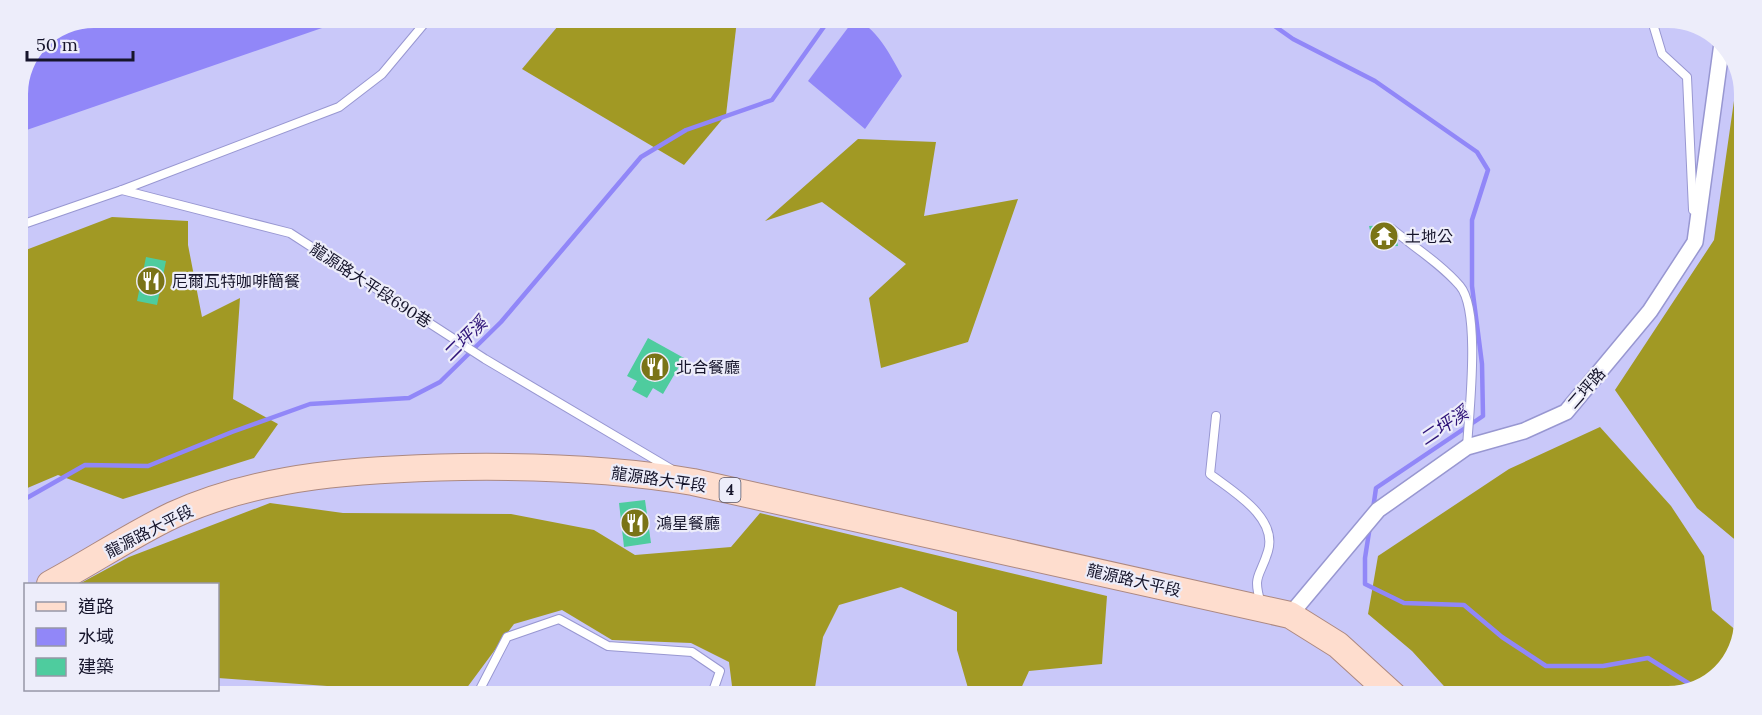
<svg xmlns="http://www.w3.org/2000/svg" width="1762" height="715" viewBox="0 0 1762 715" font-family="Lora,'Noto Sans TC',serif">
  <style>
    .forest { fill: #a19924 }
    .water { fill: #9187f8 }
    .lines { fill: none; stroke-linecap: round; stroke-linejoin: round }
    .stream { stroke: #9187f8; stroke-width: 4.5 }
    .building { fill: #4ecc9e }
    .lane-casing { stroke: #9897d1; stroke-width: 10 }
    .street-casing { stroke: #9897d1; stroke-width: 18 }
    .primary-casing { stroke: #ac8880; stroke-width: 28 }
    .lane { stroke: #fff; stroke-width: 8 }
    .street { stroke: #fff; stroke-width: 15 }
    .primary { stroke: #feddce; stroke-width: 26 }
    .labels { text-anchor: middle; stroke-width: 4.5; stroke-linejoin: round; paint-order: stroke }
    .shield { fill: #ededfa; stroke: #565669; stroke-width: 1.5 }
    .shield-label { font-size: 15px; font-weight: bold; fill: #16152b }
    .poi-label { font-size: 16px; fill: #16152b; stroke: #ededfa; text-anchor: start }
    .street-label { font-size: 16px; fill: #16152b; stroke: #ededfa }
    .water-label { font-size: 18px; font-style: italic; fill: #2f1479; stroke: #ededfa }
  </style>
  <rect width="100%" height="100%" fill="#c9c8f9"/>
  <g class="forest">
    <polygon points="563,20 737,20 726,115 684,165 522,69"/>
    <polygon points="1738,73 1744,89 1739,543 1697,508 1615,390 1714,240"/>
    <polygon points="858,139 936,142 924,216 1018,199 968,342 881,368 869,298 906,264 822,202 765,221"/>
    <polygon points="112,217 188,221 188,245 202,317 240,298 233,399 278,424 254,458 123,499 58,475 18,492 18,253"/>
    <polygon points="1600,427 1671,506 1704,556 1712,610 1738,632 1738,650 1710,684 1668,697 1453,696 1412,651 1368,614 1378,556 1509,469"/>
    <polygon points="270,503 343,513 511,514 594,530 635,555 731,547 760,513 1107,596 1102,664 1029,671 1018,695 970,695 957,650 957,612 901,587 839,605 823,637 814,694 733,694 729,662 691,643 612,640 562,610 514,624 463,693 344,692 341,687 218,678 218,584 79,584 129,557"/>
    <polygon points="25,614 25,645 18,626 18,618"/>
  </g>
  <g class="water">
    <polygon points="94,18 348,19 18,133 18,90 41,40"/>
    <path d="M853,21C874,21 893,60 902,76L865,129L808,81Z"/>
  </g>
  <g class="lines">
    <g class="stream">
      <polyline points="1269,22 1293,39 1375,81 1477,152 1488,170 1472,220 1472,286 1482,364 1483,416 1376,488 1373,509"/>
      <polyline points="18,503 85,465 148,466 232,432 310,404 409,398 440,382 501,322 641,157 686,130 772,100 828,21"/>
      <polyline points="1370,526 1365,558 1365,584 1404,603 1464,605 1502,637 1546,666 1603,666 1648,658 1696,688"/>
    </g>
  </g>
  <g class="building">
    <polygon points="1387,225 1387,232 1397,241 1398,246 1374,247 1369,226"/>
    <polygon points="146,257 166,261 157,305 137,301"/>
    <polygon points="648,338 684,358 663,394 653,388 647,398 632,390 637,381 627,376"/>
    <polygon points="645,500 651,543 624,547 619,503"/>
  </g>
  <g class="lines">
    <g class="lane-casing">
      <g id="lane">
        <polyline points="1653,24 1662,54 1687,77 1693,210"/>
        <polyline points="122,190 290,233 485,359 671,469"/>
        <polyline points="18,226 122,190 339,107 382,74 428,19"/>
        <path d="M1392,229C1414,247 1441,264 1460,286C1481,311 1469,412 1467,447"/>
        <path d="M1216,416L1210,474C1232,491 1278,517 1268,551C1260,578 1252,574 1261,604"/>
        <polyline points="478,693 507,637 559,619 608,646 692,652 720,671 712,694"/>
      </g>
    </g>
    <g class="street-casing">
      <polyline id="street" points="1290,615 1378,510 1467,447 1524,431 1566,412 1650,311 1695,242 1722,43"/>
    </g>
    <g class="primary-casing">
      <g id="primary">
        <path d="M50,584C91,562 131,535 173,515C263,474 365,469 462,467C540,466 617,469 693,482L1290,615L1338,645L1394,696"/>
        <polyline points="18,603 26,598"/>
      </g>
    </g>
    <use href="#lane" class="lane"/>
    <use href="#street" class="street"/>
    <use href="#primary" class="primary"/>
  </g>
  <defs>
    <g id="temple-disc" transform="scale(1.5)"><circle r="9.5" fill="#7a7417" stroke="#ededfa"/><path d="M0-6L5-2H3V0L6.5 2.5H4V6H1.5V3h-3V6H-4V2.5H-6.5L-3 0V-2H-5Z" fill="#fff"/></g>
    <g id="restaurant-disc" transform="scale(1.5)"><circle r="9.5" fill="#7a7417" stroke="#ededfa"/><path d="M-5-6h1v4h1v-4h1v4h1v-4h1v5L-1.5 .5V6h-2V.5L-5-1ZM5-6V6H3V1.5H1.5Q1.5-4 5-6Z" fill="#fff"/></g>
  </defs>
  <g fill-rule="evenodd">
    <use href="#temple-disc" x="1384" y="236"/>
    <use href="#restaurant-disc" x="151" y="281"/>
    <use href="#restaurant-disc" x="655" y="367"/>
    <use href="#restaurant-disc" x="635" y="523"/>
  </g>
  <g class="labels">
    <rect class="shield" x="719.5" y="478" width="21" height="24" rx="4.5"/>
    <g class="shield-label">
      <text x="730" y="495">4</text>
    </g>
    <g class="poi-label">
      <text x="1405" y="242">土地公</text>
      <text x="172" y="287">尼爾瓦特咖啡簡餐</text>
      <text x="676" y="373">北合餐廳</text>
      <text x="656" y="529">鴻星餐廳</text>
    </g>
    <g class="street-label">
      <text transform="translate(371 285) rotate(33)" y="6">龍源路大平段690巷</text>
      <text transform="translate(1586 388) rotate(-49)" y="6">二坪路</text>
      <text transform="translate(659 479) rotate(8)" y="6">龍源路大平段</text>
      <text transform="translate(149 531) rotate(-27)" y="6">龍源路大平段</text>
      <text transform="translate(1134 580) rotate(13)" y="6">龍源路大平段</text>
    </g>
    <g class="water-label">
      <text transform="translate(465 339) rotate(-45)" y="6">二坪溪</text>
      <text transform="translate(1444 426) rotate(-34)" y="6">二坪溪</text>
    </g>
  </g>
  <path d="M0 0H1762V715H0ZM94 28H1668A66 66 0 0 1 1734 94V620A66 66 0 0 1 1668 686H94A66 66 0 0 1 28 620V94A66 66 0 0 1 94 28Z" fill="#ededfa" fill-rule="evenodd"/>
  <rect x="24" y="583" width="195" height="108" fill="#ededfa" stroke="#9797a7" stroke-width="1.5"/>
  <rect x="36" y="602" width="30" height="9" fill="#feddce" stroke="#9797a7" stroke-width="1.5"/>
  <text x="78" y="613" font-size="18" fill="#16152b">道路</text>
  <rect x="36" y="628" width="30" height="18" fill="#9187f8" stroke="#9797a7" stroke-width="1.5"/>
  <text x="78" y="643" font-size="18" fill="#16152b">水域</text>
  <rect x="36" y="658" width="30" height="18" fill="#4ecc9e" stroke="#9797a7" stroke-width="1.5"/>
  <text x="78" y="673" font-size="18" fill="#16152b">建築</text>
  <path d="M27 51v9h106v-9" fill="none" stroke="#16152b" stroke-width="3"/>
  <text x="36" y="51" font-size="18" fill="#16152b" stroke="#ededfa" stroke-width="4.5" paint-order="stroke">50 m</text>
</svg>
